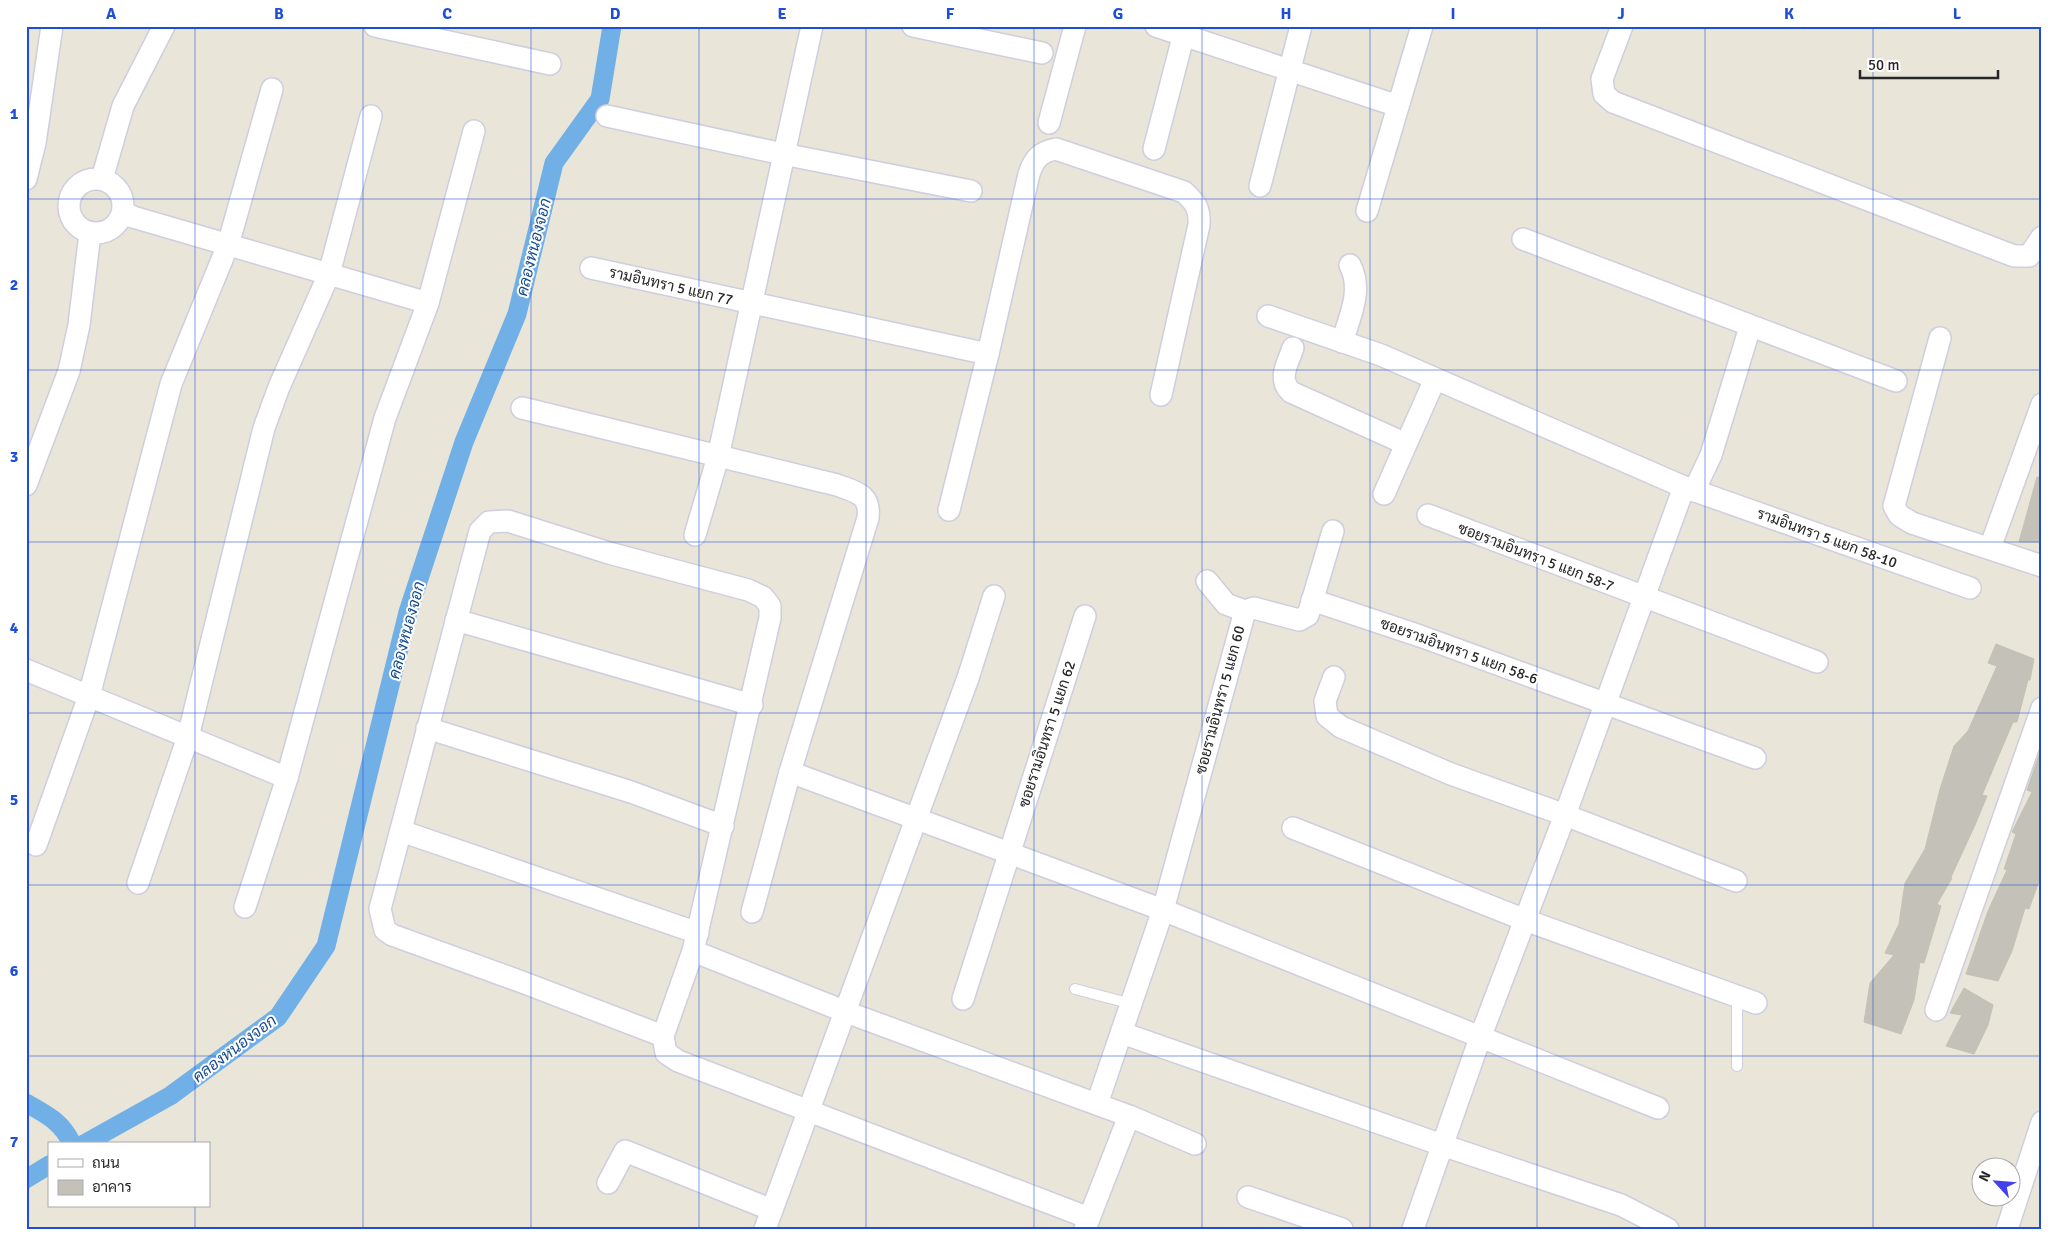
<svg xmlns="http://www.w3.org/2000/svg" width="2068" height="1255" viewBox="0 0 2068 1255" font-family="Signika,Sarabun,sans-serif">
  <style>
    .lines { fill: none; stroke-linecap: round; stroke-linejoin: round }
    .canal { stroke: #71b0e6; stroke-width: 19 }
    .building { fill: #c4c1b9; stroke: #c4c1b3 }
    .service-casing { stroke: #cecedf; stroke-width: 12 }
    .minor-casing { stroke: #cecedf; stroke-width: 24 }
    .service { stroke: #fff; stroke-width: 10 }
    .minor { stroke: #fff; stroke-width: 21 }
    .grid { fill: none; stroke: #1d4ed8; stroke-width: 1; stroke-opacity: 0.55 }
    .labels { text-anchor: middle; stroke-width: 4; stroke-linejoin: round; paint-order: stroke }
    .street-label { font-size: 15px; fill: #272727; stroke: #fff }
    .water-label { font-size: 16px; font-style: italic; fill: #154c8d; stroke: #fff }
    .neatline { fill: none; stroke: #1d4ed8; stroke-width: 2 }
    .grid-label { font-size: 16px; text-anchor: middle; font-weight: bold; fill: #1d4ed8 }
  </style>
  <rect width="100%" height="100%" fill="#e9e5d9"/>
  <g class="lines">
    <g class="canal">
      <path d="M26,1103C46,1114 62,1122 72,1144"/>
      <polyline points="84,1144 170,1096 278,1017 326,946 408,612 464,442 517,314 554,163 600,99 612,26"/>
      <polyline points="26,1179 49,1165"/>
    </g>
  </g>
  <g class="building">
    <polygon points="2037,477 2042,477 2042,542 2019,542"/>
    <polygon points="1996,644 2034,659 2030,680 2028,680 2017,722 2013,722 1982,795 1987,796 1975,825 1951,877 1952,878 1937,904 1941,906 1924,963 1920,962 1914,1000 1901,1034 1864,1022 1870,983 1894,955 1885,953 1899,924 1905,883 1925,849 1940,789 1954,746 1968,731 1997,666 1988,663"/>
    <polygon points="2042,746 2042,873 2029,909 2025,908 2012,951 1998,981 1966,974 1988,911 2007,870 2004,869 2016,834 2012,832 2032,792 2027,790"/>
    <polygon points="1964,988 1993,1005 1988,1025 1974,1054 1946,1046 1962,1015 1950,1013"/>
  </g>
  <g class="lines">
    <g class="service-casing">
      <g id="service">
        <polyline points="1075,989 1132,1004"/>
        <polyline points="1737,1066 1737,996"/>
      </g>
    </g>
    <g class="minor-casing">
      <g id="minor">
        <polyline points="375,26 550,64"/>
        <polyline points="913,26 1042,53"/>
        <polyline points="1156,26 1398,106"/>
        <polyline points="1622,26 1602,79 1604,94 1613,102 2014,256 2029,256 2042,237"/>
        <polyline points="607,116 783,154 971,191"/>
        <polyline points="1049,123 1075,26"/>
        <polyline points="1154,149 1186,26"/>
        <polyline points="26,179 35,143 52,26"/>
        <polyline points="102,179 123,106 164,26"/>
        <circle cx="96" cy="206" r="27"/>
        <polyline points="1260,186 1301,26"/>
        <polyline points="1367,211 1422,26"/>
        <polyline points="123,212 133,217 428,303"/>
        <polyline points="1523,239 1896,381"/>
        <polyline points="591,268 988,354"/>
        <polyline points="1268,316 1381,355 1684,487 1970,588"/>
        <polyline points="1940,338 1894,506 1899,515 1912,523 2042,566"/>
        <path d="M1342,342C1350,316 1363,290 1350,265"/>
        <path d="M1293,348C1288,363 1277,379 1291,392L1406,444"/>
        <path d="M522,408L837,485C856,492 871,494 868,518L790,772L752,912"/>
        <polyline points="26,485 69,371 79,325 90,233"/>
        <polyline points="1694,491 1711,455 1750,327"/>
        <polyline points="1384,494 1435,379"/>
        <path d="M949,510L988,354L1029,174C1034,159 1040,152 1056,149L1184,192C1196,203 1200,209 1199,225L1161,395"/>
        <polyline points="1428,515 1817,662"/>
        <polyline points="695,535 718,457 812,26"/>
        <polyline points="1990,548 2042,404"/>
        <polyline points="1207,581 1226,604 1245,611"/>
        <polyline points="1312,600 1420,636 1755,758"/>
        <polyline points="456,620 752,705"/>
        <polyline points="26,670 287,778"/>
        <polyline points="1334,677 1325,701 1327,716 1341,727 1451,774 1565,815 1736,881"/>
        <polyline points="427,728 631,792 723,826"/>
        <polyline points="790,772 1163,910 1658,1108"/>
        <polyline points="1293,828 1525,920 1756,1003"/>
        <polyline points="401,831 698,933"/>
        <polyline points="36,845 89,696 171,384 228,245 272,89"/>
        <polyline points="138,883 188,737 264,428 279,387 329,274 371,116"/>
        <polyline points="245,907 287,778 385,418 428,303 474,131"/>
        <polyline points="693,951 770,618 770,606 763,597 748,590 609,553 508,521 489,522 480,531 380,909 385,930 392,935 522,982 663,1036 693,951 846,1012 1129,1116 1195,1144"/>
        <polyline points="963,999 1085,616"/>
        <polyline points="1936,1010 2042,708"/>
        <polyline points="1122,1033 1442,1145 1621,1205 1668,1229"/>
        <polyline points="663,1036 666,1053 678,1061 1089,1218"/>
        <polyline points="1097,1104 1163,910 1245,611 1254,608 1299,620 1308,615 1333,531"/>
        <polyline points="608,1183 625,1151 772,1210"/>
        <polyline points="1248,1197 1342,1229"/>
        <polyline points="765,1229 968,678 994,596"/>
        <polyline points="1085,1229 1129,1116"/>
        <polyline points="1413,1229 1480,1038 1565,815 1684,487"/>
        <polyline points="2007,1229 2042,1122"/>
      </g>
    </g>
    <use href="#service" class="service"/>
    <use href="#minor" class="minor"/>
  </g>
  <path class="grid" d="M195,26V1144M363,26V1229M531,26V1229M699,26V1229M866,26V1229M1034,26V1229M1202,26V1229M1370,26V1229M1537,26V1229M1705,26V1229M1873,26V1229M26,199H2042M26,370H2042M26,542H2042M26,713H2042M26,885H2042M26,1056H2042M195,1206V1229"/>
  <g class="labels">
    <g class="street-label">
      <text transform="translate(671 286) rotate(13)" y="5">รามอินทรา 5 แยก 77</text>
      <text transform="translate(1827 538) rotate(20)" y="5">รามอินทรา 5 แยก 58-10</text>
      <text transform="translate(1536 557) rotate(21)" y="5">ซอยรามอินทรา 5 แยก 58-7</text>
      <text transform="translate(1459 651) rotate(20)" y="5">ซอยรามอินทรา 5 แยก 58-6</text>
      <text transform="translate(1220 700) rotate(-75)" y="5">ซอยรามอินทรา 5 แยก 60</text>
      <text transform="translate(1047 734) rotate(-72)" y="5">ซอยรามอินทรา 5 แยก 62</text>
    </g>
    <g class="water-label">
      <text transform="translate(533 247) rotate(-76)" y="6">คลองหนองจอก</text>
      <text transform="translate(406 630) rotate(-75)" y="6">คลองหนองจอก</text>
      <text transform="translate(234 1048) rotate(-37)" y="6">คลองหนองจอก</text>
    </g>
  </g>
  <rect width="2068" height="1255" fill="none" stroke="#ffffff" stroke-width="55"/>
  <rect x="48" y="1142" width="162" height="65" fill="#ffffff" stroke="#a9a9a9"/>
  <rect x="58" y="1159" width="25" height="8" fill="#ffffff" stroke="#a9a9a9"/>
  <text x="92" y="1168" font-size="15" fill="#272727">ถนน</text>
  <rect x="58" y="1180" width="25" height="15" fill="#c4c1b9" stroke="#a9a9a9"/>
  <text x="92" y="1192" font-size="15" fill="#272727">อาคาร</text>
  <g transform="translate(1996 1182) rotate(296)"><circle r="24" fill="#ffffff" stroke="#a9a9a9"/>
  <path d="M0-4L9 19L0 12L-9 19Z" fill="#4141ee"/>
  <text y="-8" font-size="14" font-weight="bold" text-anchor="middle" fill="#272727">N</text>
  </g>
  <path d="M1860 70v8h138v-8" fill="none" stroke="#272727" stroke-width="2.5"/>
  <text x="1868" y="70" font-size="15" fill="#272727" stroke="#ffffff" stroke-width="4" paint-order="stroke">50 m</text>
  <rect x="28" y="28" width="2012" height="1200" class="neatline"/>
  <g class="grid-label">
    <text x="111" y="19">A</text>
    <text x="279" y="19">B</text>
    <text x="447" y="19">C</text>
    <text x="615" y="19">D</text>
    <text x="782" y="19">E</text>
    <text x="950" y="19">F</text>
    <text x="1118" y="19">G</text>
    <text x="1286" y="19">H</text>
    <text x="1453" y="19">I</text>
    <text x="1621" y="19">J</text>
    <text x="1789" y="19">K</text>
    <text x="1957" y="19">L</text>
    <text x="14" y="119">1</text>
    <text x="14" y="290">2</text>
    <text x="14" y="462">3</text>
    <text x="14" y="633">4</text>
    <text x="14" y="805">5</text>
    <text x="14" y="976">6</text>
    <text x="14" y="1147">7</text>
  </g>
</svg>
